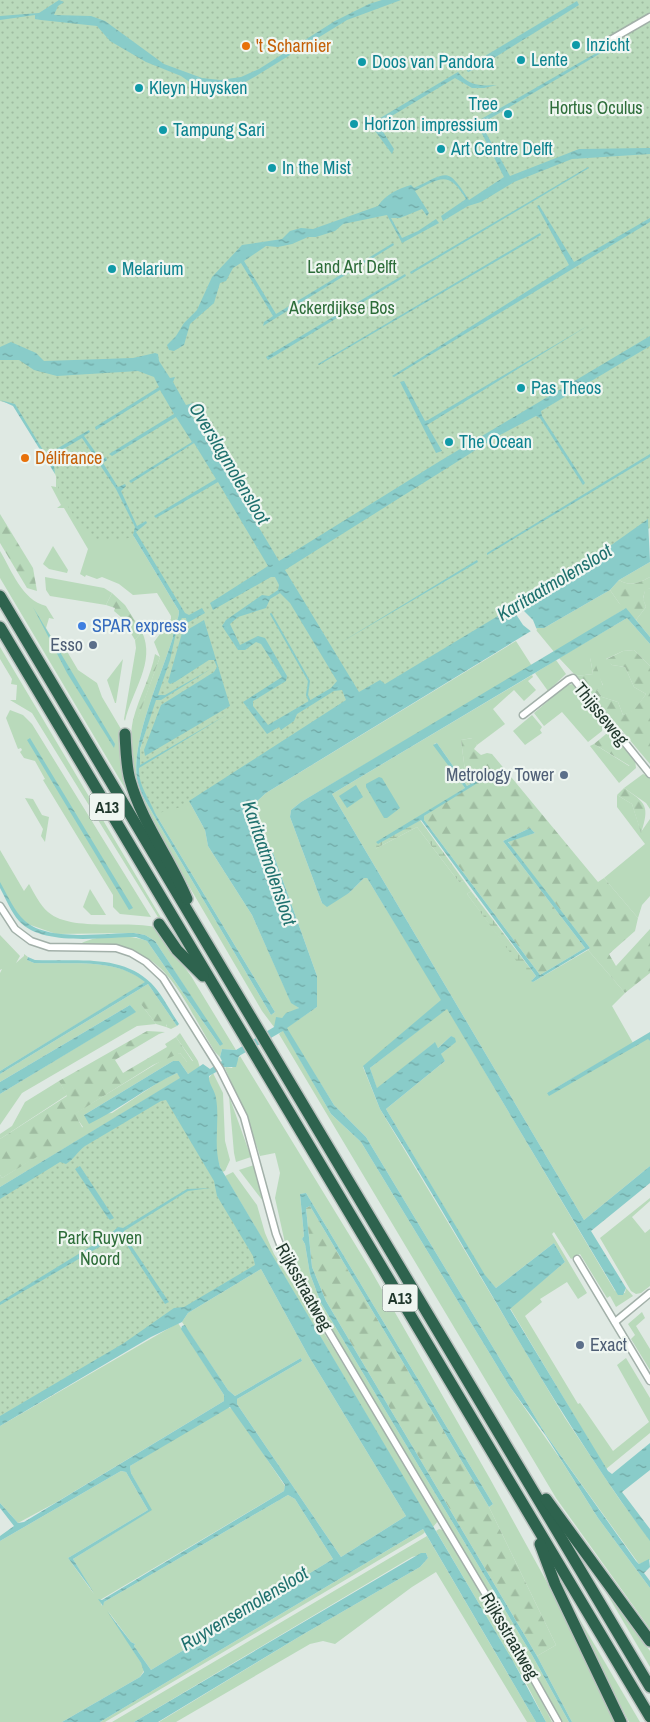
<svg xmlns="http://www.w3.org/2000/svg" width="650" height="1722" viewBox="0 0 650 1722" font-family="'Archivo Narrow',sans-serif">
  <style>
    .green { fill: #b9dabb }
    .forest { fill: url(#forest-firs) }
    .wetland { fill: url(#wetland-marsh) }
    .park { fill: url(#park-dots) }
    .water { fill: url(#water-ripples); fill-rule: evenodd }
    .pier { fill: #dfe9e3 }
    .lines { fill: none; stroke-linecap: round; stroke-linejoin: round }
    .stream { stroke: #89ccc9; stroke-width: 2 }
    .minor-casing { stroke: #a2b0a9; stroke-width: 9 }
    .motorway-casing { stroke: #bcc3c0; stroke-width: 14 }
    .minor { stroke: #fff; stroke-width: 6 }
    .motorway { stroke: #2e634e; stroke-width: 11 }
    .culture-dot { fill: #0f9aa8; stroke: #eff6f1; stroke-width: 2 }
    .food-dot { fill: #e8710a; stroke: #eff6f1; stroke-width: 2 }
    .shop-dot { fill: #3f7fe0; stroke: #eff6f1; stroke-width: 2 }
    .service-dot { fill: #5c6f8a; stroke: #eff6f1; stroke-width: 2 }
    .labels { text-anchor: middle; stroke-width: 4.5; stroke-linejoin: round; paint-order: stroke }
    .shield { fill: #eff6f1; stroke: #5f7168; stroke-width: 1 }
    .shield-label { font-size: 16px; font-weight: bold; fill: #21382d }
    .culture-label { font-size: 18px; fill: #0d838f; stroke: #eff6f1; text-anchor: start }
    .food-label { font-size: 18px; fill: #c56008; stroke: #eff6f1; text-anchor: start }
    .park-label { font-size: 18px; fill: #2d6d39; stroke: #eff6f1 }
    .shop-label { font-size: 18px; fill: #366cbe; stroke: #eff6f1; text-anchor: start }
    .service-label { font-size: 18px; fill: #4e5e75; stroke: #eff6f1; text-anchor: end }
    .street-label { font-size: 18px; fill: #21382d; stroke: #eff6f1 }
    .water-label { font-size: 19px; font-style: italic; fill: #1f716e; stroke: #eff6f1 }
  </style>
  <defs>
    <pattern id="forest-firs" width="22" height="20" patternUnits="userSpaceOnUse" patternTransform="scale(1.25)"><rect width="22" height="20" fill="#b9dabb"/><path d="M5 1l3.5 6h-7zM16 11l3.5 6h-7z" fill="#9fbca1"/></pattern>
    <pattern id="wetland-marsh" width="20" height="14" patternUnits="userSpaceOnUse" patternTransform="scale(1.25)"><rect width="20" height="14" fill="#b9dabb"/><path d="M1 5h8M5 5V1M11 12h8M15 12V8" fill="none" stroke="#9fbca1"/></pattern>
    <pattern id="park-dots" width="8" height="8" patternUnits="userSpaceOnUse" patternTransform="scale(1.25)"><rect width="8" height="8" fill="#b9dabb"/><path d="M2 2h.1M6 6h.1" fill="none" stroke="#9fbca1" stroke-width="1.8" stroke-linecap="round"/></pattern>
    <pattern id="water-ripples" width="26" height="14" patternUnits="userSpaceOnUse" patternTransform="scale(1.25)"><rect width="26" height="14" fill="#89ccc9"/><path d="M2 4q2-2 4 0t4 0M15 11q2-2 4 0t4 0" fill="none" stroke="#70a7a4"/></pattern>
  </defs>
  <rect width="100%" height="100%" fill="#dfe9e3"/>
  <g class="green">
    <path d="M56,473L119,539L133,535L179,611C179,620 173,627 173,637C161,676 131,741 137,779C139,792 147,803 153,814L271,1015L275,1012L155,813L189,801L205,830L208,846L252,915L291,1002L299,1008L282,1018L274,1027L262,1011L148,816C135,784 126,755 133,720L138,717L160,657L154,642L171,619V616L157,593L133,595L119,584L102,577L97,579L86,575L85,577L80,574L88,549L64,508H57L61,505L51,486L56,487Z"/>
    <polygon points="53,546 68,570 67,573 49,569 43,564"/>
    <path d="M0,551C12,571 22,600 46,606L54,619L49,618L46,628L60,651L68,653L78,670L97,683L102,697L121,729L132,800L0,578Z"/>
    <path d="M650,562V577C639,583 630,587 619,580Z"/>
    <polygon points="45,577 104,588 112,593 106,605 50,596 46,590"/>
    <polygon points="650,588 650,637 636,620 646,607 643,599 645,590"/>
    <polygon points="610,590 619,603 626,608 555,653 536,630 536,628 544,628"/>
    <polygon points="627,618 650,644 650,666 634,650 623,651 606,659 612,665 625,667 634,687 646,694 634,711 623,715 618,702 602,697 597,690 603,685 590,657 593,674 576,676 559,658"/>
    <path d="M142,632C156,662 132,691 125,721L124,719L136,648L135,640Z"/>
    <polygon points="516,641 532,666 301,802 291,810 290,817 322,903 349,893 364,878 367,878 442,1000 363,1067 380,1109 565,1418 620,1500 650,1540 650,1560 639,1564 546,1435 366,1137 334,1105 286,1028 317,1007 317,976 272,850 267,846 253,805 266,793"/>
    <polygon points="0,647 163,921 161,922 32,713 10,700 16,700 17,685 11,684 12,679 0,659"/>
    <polygon points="123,659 116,703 115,703 107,680"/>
    <polygon points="556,660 566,674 548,691 535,673"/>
    <polygon points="532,675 533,677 528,681 536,690 524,701 514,690 493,709 505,724 477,745 472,738 461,740 467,786 437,743 434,744 465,788 375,849 417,827 459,882 464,881 471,891 467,894 533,982 588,950 625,993 612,1006 633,1043 547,1093 648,1038 650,1041 650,1166 584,1220 332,794"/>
    <polygon points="573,684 604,721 602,731 588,742 562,712 544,726 534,713 567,685"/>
    <polygon points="10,710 23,715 32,724 151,917 120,914 113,907 113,895 43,780 45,779 35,761 24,758 20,752 22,750 21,748 18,749 6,718"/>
    <polygon points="532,715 542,727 540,730 542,733 525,745 513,731"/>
    <polygon points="594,744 629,766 635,759 636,768 619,783 590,746"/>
    <polygon points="643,774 650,777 650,809 646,803 624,788"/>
    <polygon points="617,795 632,804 641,832 650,819 650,896 642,905 638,918 604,878 645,844 617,807"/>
    <polygon points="25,798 33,799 42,815 49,817 45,842 41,836 43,829"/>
    <path d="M0,850L24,891L29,884C34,893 40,905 48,912C71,932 125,920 155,927L191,976L236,1050L222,1049L220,1057L215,1052C175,987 167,942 80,944C98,934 128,934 147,941L220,1046L222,1044L155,941L145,935L134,933L56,934L22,922L0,885Z"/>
    <polygon points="90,889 106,915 91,915 83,907"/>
    <path d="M0,935L20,956L16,963L24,956V954L28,957L27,960L34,963C72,965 114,957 146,982L0,1071V973L2,969L0,970Z"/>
    <polygon points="148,984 177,1026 171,1029 166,1027 167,1025 140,1003 156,1024 137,1026 22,1093 0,1125 0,1094 135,1012 130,1005 0,1082 0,1074"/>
    <polygon points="447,1008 615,1291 625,1293 626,1288 633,1296 616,1307 610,1296 607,1298 580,1254 571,1259 554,1232 552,1234 587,1293 578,1299 567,1282 540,1299 542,1302 525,1316 578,1404 580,1403 613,1451 649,1422 617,1365 626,1358 650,1398 650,1433 606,1469 510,1308 565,1262 554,1243 496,1288 485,1276 386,1109 445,1061 440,1055 455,1042 451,1036 438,1048 434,1043 377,1089 370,1068"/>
    <polygon points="283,1030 331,1114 361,1142 510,1387 561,1460 598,1518 650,1588 650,1629 556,1498 279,1034"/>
    <polygon points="180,1033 198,1061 200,1068 188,1074 179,1061 173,1061 84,1115 112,1113 162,1080 177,1073 181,1078 0,1187 0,1175 2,1178 83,1127 74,1114 169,1056 180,1053 187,1062 193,1061 176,1037"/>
    <polygon points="240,1056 369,1267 489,1477 559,1604 616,1722 572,1722 537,1656 556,1645 489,1507 493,1504 306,1193 300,1194 304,1236 302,1239 305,1244 310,1274 321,1303 532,1655 569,1722 561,1722 491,1596 289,1261 275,1198 280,1173 275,1153 260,1156 249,1123 225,1068 226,1067 232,1068"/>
    <polygon points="213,1073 223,1093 225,1141 230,1160 225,1171 222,1172 215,1153 217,1120 208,1079"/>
    <polygon points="59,1081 67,1095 0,1139 0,1134 12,1126 25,1102"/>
    <polygon points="229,1096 251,1157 236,1162 234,1153"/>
    <polygon points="254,1165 263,1201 239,1170"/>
    <polygon points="233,1172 257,1205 265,1233 274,1254 334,1349 438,1521 433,1527 225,1176"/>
    <polygon points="650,1198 650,1201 632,1217 645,1233 650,1229 650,1286 641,1293 636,1294 631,1291 600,1238"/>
    <polygon points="261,1269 308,1355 406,1516 341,1557 237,1404 237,1399 302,1361 301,1358 235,1396 228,1390 182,1322 188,1313"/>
    <polygon points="642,1312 645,1318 636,1326 650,1349 650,1370 631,1339 635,1335 628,1324"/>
    <polygon points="178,1323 224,1395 224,1401 55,1503 18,1523 0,1503 0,1426"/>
    <polygon points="227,1407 233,1409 285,1486 284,1491 100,1600 102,1606 104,1602 288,1495 295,1499 333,1559 151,1670 134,1646 135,1644 131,1642 108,1611 145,1669 140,1677 62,1722 0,1722 0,1541 121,1471 126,1472 148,1510 68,1558 94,1594 73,1559 151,1510 131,1473 130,1466"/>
    <polygon points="423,1529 425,1532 423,1534 105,1722 100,1722"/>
    <polygon points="439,1529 443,1530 525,1668 552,1722 546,1722 527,1685 436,1531"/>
    <polygon points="427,1536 536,1722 527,1722 436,1572 412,1587 335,1644 323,1641 310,1644 176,1722 159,1722 302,1635 420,1567 428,1558 426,1553 412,1557 134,1722 112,1722"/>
    <polygon points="598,1578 650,1651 650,1667 600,1582"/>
    <polygon points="564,1594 570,1603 640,1722 629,1722"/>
  </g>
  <g class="forest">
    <polygon points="0,514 33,568 37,591 27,588 0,543"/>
    <path d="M650,577V588L645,591L643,598L646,607L636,620L619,603L610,590L619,580C630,587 639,583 650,577Z"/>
    <polygon points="112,593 125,605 142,632 135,640 121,617 114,611 115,608 106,605"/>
    <polygon points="634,650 650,666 650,764 576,676 593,674 590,657 593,656 603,686 597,690 602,697 618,702 623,715 634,710 646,694 634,687 625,667 612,665 605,660 623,651"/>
    <path d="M155,654L160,657L138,718L133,720C139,697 151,676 155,654Z"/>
    <polygon points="606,734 614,734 635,759 630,766 594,744"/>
    <polygon points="473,738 477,745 474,749 481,755 487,753 492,754 598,882 604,878 638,918 635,931 609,954 616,966 650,929 650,973 625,993 588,950 590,948 511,847 508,841 535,833 530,828 503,841 585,948 540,975 424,820 424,816 483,776 467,786 461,740"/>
    <path d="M624,788C646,803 650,806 641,833L632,804L617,795Z"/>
    <polygon points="147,994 167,1023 166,1027 156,1024 140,1003 139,1000"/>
    <polygon points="147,1031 165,1032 159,1034 115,1060 123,1073 167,1047 165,1044 176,1037 193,1062 187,1062 180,1053 153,1065 75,1114 83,1129 2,1178 0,1175 0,1139 67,1096 59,1081"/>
    <polygon points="310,1206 489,1507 556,1645 537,1656 326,1301 312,1267 306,1208"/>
  </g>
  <g class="wetland">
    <polygon points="420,820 464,881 459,882 417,827 375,849 371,845 376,842 378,844"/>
    <polygon points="471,891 536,976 531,981 467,894"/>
  </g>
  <g class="park">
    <path d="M0,0H650V528L196,803L155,814L139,782L138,756L174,637C175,627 181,618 180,609L136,536L118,541H98L85,533L58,491V482L53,468L14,405L0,401Z"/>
    <polygon points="171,1093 262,1263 0,1423 0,1196"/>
  </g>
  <g class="water">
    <polygon points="59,0 64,2 58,6 54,15 91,16 105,21 164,64 202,78 220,80 241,77 259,69 335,21 369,4 382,0 401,0 347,20 256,76 242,84 228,85 191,83 181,76 146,62 110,41 97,26 41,20 35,19 35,15 0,20 0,16 39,13"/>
    <polygon points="577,1 579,5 478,68 468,72 465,68"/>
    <path d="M605,48L606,50L481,124L510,176L579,149L650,148V154L572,159L514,182L481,202L468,206L443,221L441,216L466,199C449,171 441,177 415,191L429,213L427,216L422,209L400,218H391L402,238L418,231L436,219L439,223L402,243L387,215L343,224L335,231L316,237H308L292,244L278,247L266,246L244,261L276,314L393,243L394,245L263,326L264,322L273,316L241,263L233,268L226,281L220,283L214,303L190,324L184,345L174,351L169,350L167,345L176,336L184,323L197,310L212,277L242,245L282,239L290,231L301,228L313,229L378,206C386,194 398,189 411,185L414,188C448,172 447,166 469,200L504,177L476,122Z"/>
    <path d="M458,72C469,86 479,86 497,85L484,88H472L455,78L385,120L380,127L394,149L392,154L370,124Z"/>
    <polygon points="588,167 589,168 411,274 410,272"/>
    <polygon points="539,205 574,262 650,218 650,222 407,369 394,377 392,376 569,265 537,206"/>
    <polygon points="540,233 541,235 319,365 318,364"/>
    <polygon points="405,274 406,276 268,360 266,357"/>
    <polygon points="589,325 427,425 442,451 436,453 400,382 404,381 425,421 428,420"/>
    <path d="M650,336V346L541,411L542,416L585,483L583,485L540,418L536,416L498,436L285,570L359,692L380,680L385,684L586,563L648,519L650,562L619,580L610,590L544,628H536L266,793L253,805L267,846L272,850L317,976V1007L287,1028L334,1105L366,1137L546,1435L636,1561L639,1564L649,1559L650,1567L644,1573L650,1581V1588L598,1518L546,1436L510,1387L361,1142L331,1114L283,1031L239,1056L236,1067H225L209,1076C208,1083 215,1090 216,1098C220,1121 213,1144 220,1167L513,1661L546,1722H536L423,1529L100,1722H62L140,1677L144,1672L141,1663L107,1611L131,1642L135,1644L134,1646L151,1670L333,1559L295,1499L288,1495L104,1602L103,1606L98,1599L102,1600L284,1491L285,1485L230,1407L130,1466L131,1473L152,1510L73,1559L94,1593L68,1558L148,1510L126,1472L121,1471L0,1541V1536L14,1526L0,1508V1503L18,1523L24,1522L224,1401V1395L181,1329L182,1326L185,1325L188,1330L228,1390L235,1396L301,1358L302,1361L237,1399V1404L341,1557L406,1516L308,1355L261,1269L188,1313L182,1322L151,1337L0,1426V1416L124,1343L174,1308L184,1307L255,1265L253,1256L217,1196L214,1181L166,1100L161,1101L85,1146C77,1152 74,1159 66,1164L60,1162L0,1199V1187L180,1078L177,1073C147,1087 120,1109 89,1124L84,1115L173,1061H179L188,1074L203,1064L210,1069L222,1061L220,1057L222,1049L236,1050L274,1027L276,1017L282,1018L286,1013L299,1008L291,1003L252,915L208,846L205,830L189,801L346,700L342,690L334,691L297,714L294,721L281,730L279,727L267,734L243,702L282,677L261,644L256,642L245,650H238L222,626L226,620L262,595L269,596L278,590L279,585L275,577H271L213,610L210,603L268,566L218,482L156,518L154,516L216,479L194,443L131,483L129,481L192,442L176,417L112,456L109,454L174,414L160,390L96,430L95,427L159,387L154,377L138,371L57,376L34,370L19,360H0V347L11,342L36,353L44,361L133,358L155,353L158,354L159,361L170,378L175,377L173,382L186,405L193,403V405L188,409L279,561L440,461ZM280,593L290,603L337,681L331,688L268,725L253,706V701L286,681L287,676L265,638L258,636L240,645L230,624L238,617L266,608L270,599Z"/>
    <path d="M0,400L15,404L46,455L89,430L90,432L84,436L101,460L106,457L107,460L103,463L118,487L125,484L126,486L121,491L137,526L146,521L147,523L136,532L185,613L189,615L202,608L205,613L187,623L186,618H182L178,624L170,660L158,695H165L211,669L161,700H156L140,749V765L228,714L139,768C138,785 149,798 155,813L275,1012L271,1015L153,814C147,803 139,792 137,779C131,741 161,676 173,637C173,627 179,620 179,611L133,535L135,527L116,489L82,438L48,458L54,466L55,474L13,406Z"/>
    <polygon points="650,454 650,457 487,555 487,553"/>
    <polygon points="477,560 478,562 340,643"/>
    <polygon points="33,607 115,744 114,748 67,673"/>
    <path d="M626,608L650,637V644L627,618L332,794L584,1220L650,1166V1183L591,1231L626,1288L623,1295H618L447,1009L370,1068L377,1088L435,1042L438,1048L451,1036L455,1038L456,1042L441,1054L445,1061L386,1109L485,1275L496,1288L554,1243L565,1262L510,1309L608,1471L612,1474L650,1443V1470L622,1492L650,1529V1541C548,1405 471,1252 380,1109L363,1066L441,1000L367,878H364L349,893L327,907L322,903L290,817L291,810L301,802Z"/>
    <polygon points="204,620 230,706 145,756 144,750 161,705 214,672 217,667 214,660 209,660 175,682 170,684 168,682 182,633"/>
    <polygon points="30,738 133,908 129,910 27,740"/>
    <polygon points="437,743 467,786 484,776 484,779 424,816 424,820 540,975 585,948 503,841 530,828 535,833 508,842 590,948 533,982 531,981 536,976 421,820 378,844 376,842 465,788 433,745"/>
    <polygon points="379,777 382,778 400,808 387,818 384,818 366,787 366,784"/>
    <polygon points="356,785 363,797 347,808 339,796"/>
    <path d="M0,882C7,894 14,911 25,921C48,942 104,933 134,933L145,935L155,941L223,1044L220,1046L147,941L136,937C104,937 42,947 19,921C11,912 6,899 0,888Z"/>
    <path d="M28,957L35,960C73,962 121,953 151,983C162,994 170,1011 179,1024L177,1026L148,984L0,1074V1071L145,982C114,957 72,965 34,963L27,960Z"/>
    <polygon points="130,1005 136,1012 0,1094 0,1082"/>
    <polygon points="650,1032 650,1041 648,1039 549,1096 547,1093"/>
    <polygon points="80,1166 114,1218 110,1220 108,1218 75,1169"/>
    <polygon points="211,1188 188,1191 124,1231 124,1235 169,1302 165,1304 123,1239 118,1236 0,1305 0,1302 108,1236 118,1227 123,1228 187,1189"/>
    <polygon points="306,1193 493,1504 489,1507 310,1206 306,1208 312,1267 326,1301 537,1656 572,1722 569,1722 532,1655 321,1303 310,1274 305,1244 302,1239 304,1236 300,1194"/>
    <polygon points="421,1553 426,1553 428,1558 420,1567 302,1635 158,1722 134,1722"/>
  </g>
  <polygon class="pier" points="515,602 533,620 537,630 533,633 523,625 510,605"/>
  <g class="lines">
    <polyline class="stream" points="271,614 309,681 307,695 310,702"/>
    <g class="minor-casing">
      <g id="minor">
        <polyline points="605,43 650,17"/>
        <polyline points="523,715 568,680 573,678 650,774"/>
        <polyline points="0,906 15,929 31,941 49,947 116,948 131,953 146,962 163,978 220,1069 244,1117 276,1234 286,1260 492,1605 558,1722"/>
        <polyline points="577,1259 650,1381"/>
        <polyline points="615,1322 650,1293"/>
      </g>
    </g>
    <g class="motorway-casing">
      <g id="motorway">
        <polyline points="0,596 650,1687"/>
        <polyline points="0,627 650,1717"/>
        <path d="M125,734C126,750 126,765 130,780C142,823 170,858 187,899"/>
        <polyline points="159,924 177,950 203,976"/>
        <polyline points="546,1499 650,1641"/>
        <polyline points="540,1544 555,1584 621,1722"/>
      </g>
    </g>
    <use href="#minor" class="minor"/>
    <use href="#motorway" class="motorway"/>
  </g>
  <g class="culture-dot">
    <circle cx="576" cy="45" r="5"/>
    <circle cx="521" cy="60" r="5"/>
    <circle cx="362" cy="62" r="5"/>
    <circle cx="139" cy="88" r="5"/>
    <circle cx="508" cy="114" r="5"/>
    <circle cx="354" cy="124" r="5"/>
    <circle cx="163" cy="130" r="5"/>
    <circle cx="441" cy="149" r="5"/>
    <circle cx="272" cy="168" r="5"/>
    <circle cx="112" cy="269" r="5"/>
    <circle cx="521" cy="388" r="5"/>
    <circle cx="449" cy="442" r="5"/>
  </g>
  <g class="food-dot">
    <circle cx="246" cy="46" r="5"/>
    <circle cx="25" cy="458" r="5"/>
  </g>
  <circle class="shop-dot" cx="82" cy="626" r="5"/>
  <g class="service-dot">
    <circle cx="93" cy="645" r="5"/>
    <circle cx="564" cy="775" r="5"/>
    <circle cx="580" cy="1345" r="5"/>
  </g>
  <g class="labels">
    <g class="shield">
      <rect x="89.5" y="793.5" width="35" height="27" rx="4"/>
      <rect x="382.5" y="1284.5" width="35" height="27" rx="4"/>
    </g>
    <g class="shield-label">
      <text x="107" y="813">A13</text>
      <text x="400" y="1304">A13</text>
    </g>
    <g class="culture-label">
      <text x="586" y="51">Inzicht</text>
      <text x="531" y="66">Lente</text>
      <text x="372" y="68">Doos van Pandora</text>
      <text x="149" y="94">Kleyn Huysken</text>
      <text x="498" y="110" text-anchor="end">Tree<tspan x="498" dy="21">impressium</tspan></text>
      <text x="364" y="130">Horizon</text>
      <text x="173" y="136">Tampung Sari</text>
      <text x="451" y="155">Art Centre Delft</text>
      <text x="282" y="174">In the Mist</text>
      <text x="122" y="275">Melarium</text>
      <text x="531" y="394">Pas Theos</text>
      <text x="459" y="448">The Ocean</text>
    </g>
    <g class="food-label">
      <text x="256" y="52">'t Scharnier</text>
      <text x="35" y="464">Délifrance</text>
    </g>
    <g class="park-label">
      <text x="596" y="114">Hortus Oculus</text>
      <text x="352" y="273">Land Art Delft</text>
      <text x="342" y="314">Ackerdijkse Bos</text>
      <text x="100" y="1244">Park Ruyven<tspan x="100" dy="21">Noord</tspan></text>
    </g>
    <g class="shop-label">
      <text x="92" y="632">SPAR express</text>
    </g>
    <g class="service-label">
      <text x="83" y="651">Esso</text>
      <text x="554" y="781">Metrology Tower</text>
      <text x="590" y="1351" text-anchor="start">Exact</text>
    </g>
    <g class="street-label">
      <text transform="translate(601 714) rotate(51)" y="6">Thijsseweg</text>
      <text transform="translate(304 1287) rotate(61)" y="6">Rijksstraatweg</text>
      <text transform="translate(510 1636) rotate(60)" y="6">Rijksstraatweg</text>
    </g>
    <g class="water-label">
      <text transform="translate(230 463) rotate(59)" y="7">Overslagmolensloot</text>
      <text transform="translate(554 582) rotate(-31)" y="7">Karitaatmolensloot</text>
      <text transform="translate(270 863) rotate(71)" y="7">Karitaatmolensloot</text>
      <text transform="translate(244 1608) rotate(-31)" y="7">Ruyvensemolensloot</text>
    </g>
  </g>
</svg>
